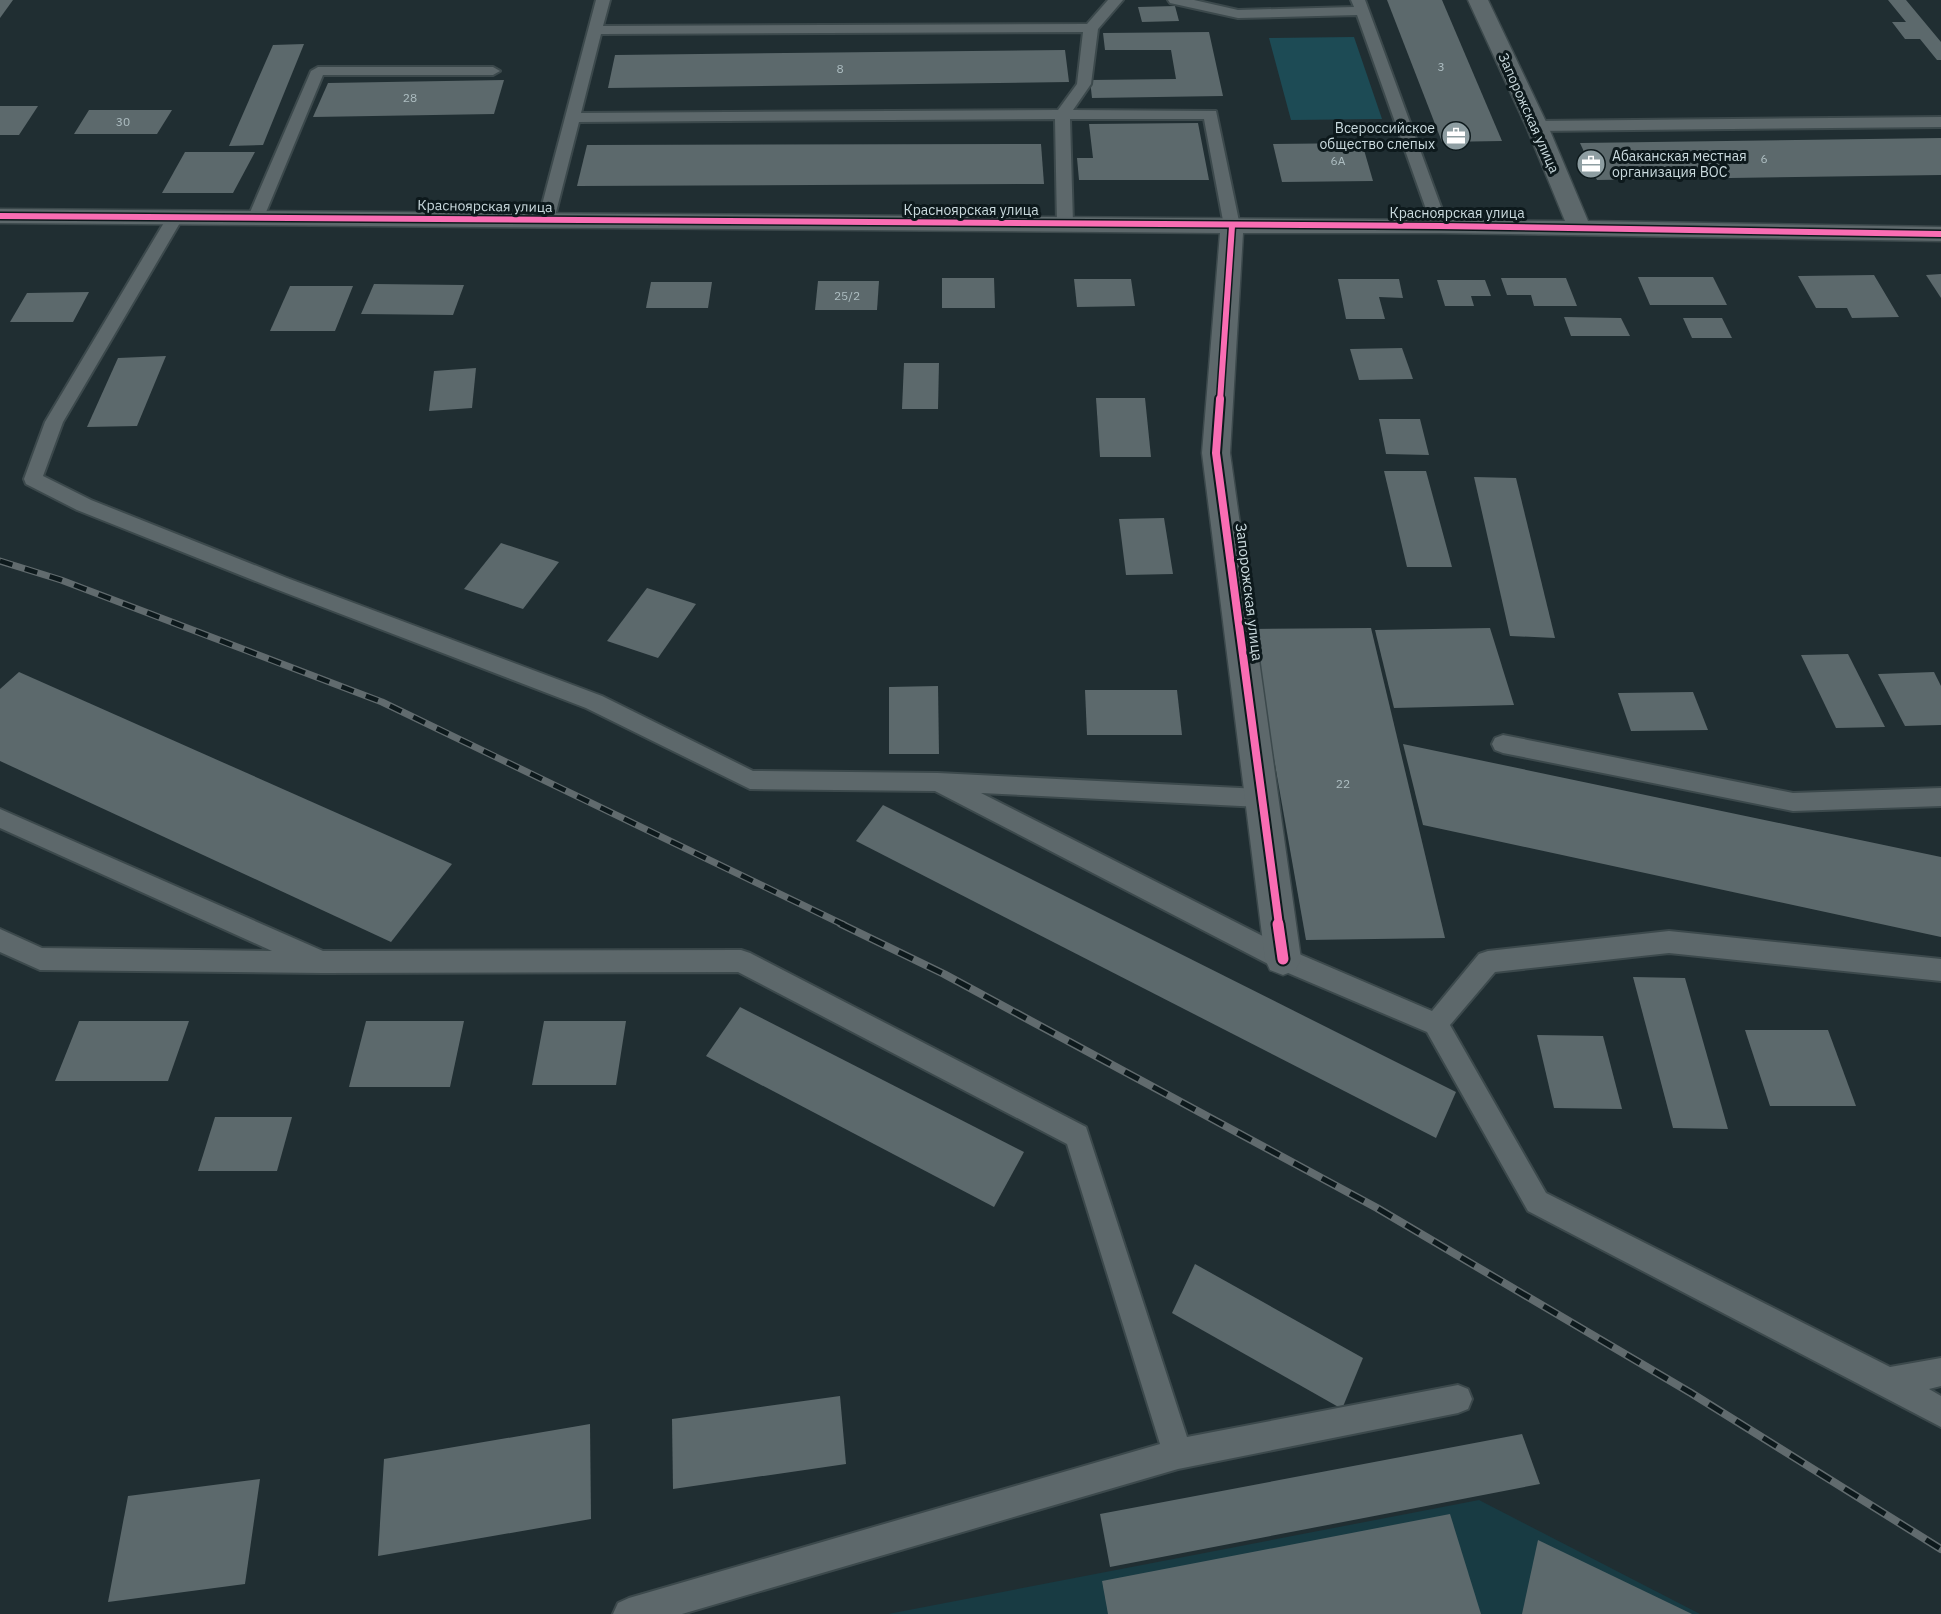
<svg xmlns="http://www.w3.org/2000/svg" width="1941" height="1614" viewBox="0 0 1941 1614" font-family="'IBM Plex Sans',sans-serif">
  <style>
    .built { fill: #183b43 }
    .green { fill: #1d4b55 }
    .building { fill: #5c696c }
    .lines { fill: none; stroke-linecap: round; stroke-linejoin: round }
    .lane-casing { stroke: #3c494c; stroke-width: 4 }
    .street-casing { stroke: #3c494c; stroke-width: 3 }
    .lane { fill: #5d686b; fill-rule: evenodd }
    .street { fill: #5d686b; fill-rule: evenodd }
    .rail-far1-casing { stroke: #616b6e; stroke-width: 7 }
    .rail-casing { stroke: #616b6e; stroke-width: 8 }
    .rail-far1 { stroke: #0d191c; stroke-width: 4.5; stroke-dasharray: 13; stroke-linecap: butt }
    .rail { stroke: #0d191c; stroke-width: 5; stroke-dasharray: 16; stroke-linecap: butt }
    .cycleway-far2-casing { stroke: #0d191c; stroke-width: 9 }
    .cycleway-far1-casing { stroke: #0d191c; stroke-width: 12 }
    .cycleway-casing { stroke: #0d191c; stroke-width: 15 }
    .cycleway-far2 { stroke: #f96db3; stroke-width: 6 }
    .cycleway-far1 { stroke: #f96db3; stroke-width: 8 }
    .cycleway { stroke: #f96db3; stroke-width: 11 }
    .labels { text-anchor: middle; stroke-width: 6; stroke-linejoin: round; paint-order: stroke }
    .number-label { font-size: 12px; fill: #aebec2 }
    .far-street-label { font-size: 14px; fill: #cadade; stroke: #0d191c }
    .far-poi-label { font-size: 14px; fill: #cadade; stroke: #0d191c; text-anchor: end }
    .street-label { font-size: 15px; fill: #cadade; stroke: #0d191c }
  </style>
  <rect width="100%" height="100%" fill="#202e32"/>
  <polygon class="built" points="1479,1500 1700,1614 888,1614"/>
  <polygon class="green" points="1354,37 1382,119 1291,120 1269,38"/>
  <g class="building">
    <polygon points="0,0 13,0 0,18"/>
    <polygon points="1387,0 1442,0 1502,141 1442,142"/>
    <polygon points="1888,0 1906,0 1941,42 1941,60 1937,60 1920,39 1905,39 1892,22 1906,22"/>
    <polygon points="1175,6 1179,21 1142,22 1138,7"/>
    <polygon points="1209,32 1223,96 1092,98 1090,80 1176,79 1171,50 1105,50 1103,33"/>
    <polygon points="304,44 263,145 229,146 273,45"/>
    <polygon points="1065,50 1069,82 608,88 615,55"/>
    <polygon points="504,80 494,114 313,117 328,83"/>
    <polygon points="0,106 38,106 19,135 0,135"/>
    <polygon points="89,110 172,110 157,134 74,134"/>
    <polygon points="1198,123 1209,180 1079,180 1077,158 1093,158 1089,124"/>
    <polygon points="1941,138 1941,175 1597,180 1580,143"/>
    <polygon points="1362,143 1373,181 1282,182 1273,144"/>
    <polygon points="1041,144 1044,184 577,186 587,145"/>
    <polygon points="185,152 255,152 233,193 162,193"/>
    <polygon points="1941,274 1941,298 1926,275"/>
    <polygon points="1874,275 1899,317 1852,318 1847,308 1816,308 1798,276"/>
    <polygon points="1638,277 1713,277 1727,305 1650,305"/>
    <polygon points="942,278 994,278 995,308 942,308"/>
    <polygon points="1501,278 1566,278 1577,306 1534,306 1531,295 1507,295"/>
    <polygon points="1074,279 1131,279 1135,306 1077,307"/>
    <polygon points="1338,279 1399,279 1403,298 1379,297 1385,319 1346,319"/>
    <polygon points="1437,280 1485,280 1491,296 1471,296 1474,306 1445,306"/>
    <polygon points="818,281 879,281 877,310 815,310"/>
    <polygon points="651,282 712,282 708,308 646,308"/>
    <polygon points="374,284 464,285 453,315 361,314"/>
    <polygon points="290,286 353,286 335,331 270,331"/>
    <polygon points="89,292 73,322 10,322 27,293"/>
    <polygon points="1564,317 1621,318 1630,336 1571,336"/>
    <polygon points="1683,318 1722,318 1732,338 1692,338"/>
    <polygon points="1402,348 1413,379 1359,380 1350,349"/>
    <polygon points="166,356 137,426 87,427 118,358"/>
    <polygon points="904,363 939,363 938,409 902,409"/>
    <polygon points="476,368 472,408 429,411 434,371"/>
    <polygon points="1096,398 1145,398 1151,457 1100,457"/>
    <polygon points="1379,419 1420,419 1429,455 1386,454"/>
    <polygon points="1384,471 1426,471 1452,567 1407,567"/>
    <polygon points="1474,477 1516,478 1555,638 1510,636"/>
    <polygon points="1164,518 1173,574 1126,575 1119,519"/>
    <polygon points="501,543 559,562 523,609 464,589"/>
    <polygon points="647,588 696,604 658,658 607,641"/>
    <polygon points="1371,628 1445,938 1306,940 1251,629"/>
    <polygon points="1490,628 1514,705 1394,708 1375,630"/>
    <polygon points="1848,654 1885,727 1836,728 1801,655"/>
    <polygon points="19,672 452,864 391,942 0,761 0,689"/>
    <polygon points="1934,672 1941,686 1941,725 1905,726 1878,674"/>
    <polygon points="938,686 939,754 889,754 889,687"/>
    <polygon points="1085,690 1177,690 1182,735 1087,735"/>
    <polygon points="1693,692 1708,730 1631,731 1618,693"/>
    <polygon points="1403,744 1941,857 1941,937 1423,825"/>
    <polygon points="883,805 1456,1092 1436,1138 856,841"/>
    <polygon points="1633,977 1685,978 1728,1129 1673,1128"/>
    <polygon points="740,1007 1024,1152 994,1207 706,1056"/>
    <polygon points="79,1021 189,1021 168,1081 55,1081"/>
    <polygon points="366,1021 464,1021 450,1087 349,1087"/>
    <polygon points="544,1021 626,1021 616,1085 532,1085"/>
    <polygon points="1745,1030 1828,1030 1856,1106 1770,1106"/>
    <polygon points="1537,1035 1603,1036 1622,1109 1554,1108"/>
    <polygon points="215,1117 292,1117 277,1171 198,1171"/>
    <polygon points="1195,1264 1363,1358 1342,1409 1172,1313"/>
    <polygon points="840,1396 846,1464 673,1489 672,1419"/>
    <polygon points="590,1424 591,1519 378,1556 384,1459"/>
    <polygon points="1522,1434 1540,1484 1110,1567 1100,1514"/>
    <polygon points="260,1479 245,1584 108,1602 128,1496"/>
    <polygon points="1450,1514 1481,1614 1108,1614 1102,1581"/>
    <polygon points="1538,1540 1692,1614 1522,1614"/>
  </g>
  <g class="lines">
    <g class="lane-casing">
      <g id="lane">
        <path d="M596,0H610L603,26L1087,24L1108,0H1123L1098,29L1091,84L1073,110L1216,111L1240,226L1232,231L1224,226L1204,119H1070L1073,224L1065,229L1057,224L1055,119L579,122L554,220L552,223H540L538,220ZM1083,32L1077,84L1058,110L581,113L601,34Z"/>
        <polygon points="1168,0 1194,0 1238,10 1354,7 1351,0 1365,0 1448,226 1446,229 1434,229 1432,226 1357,15 1238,18 1170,3"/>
        <polygon points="318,67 493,67 500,71 493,75 323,75 264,217 262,220 250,220 248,217 311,71"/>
        <polygon points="1941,117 1941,127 1537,131 1529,126 1537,121"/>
        <polygon points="176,211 184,216 63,422 43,476 91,500 287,578 602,696 753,771 938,773 1260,789 1268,791 1271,798 1268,805 1260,807 981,793 1292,951 1432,1011 1479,954 1488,951 1669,931 1941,959 1941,981 1669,953 1495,972 1450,1025 1546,1193 1890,1367 1941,1358 1941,1386 1929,1389 1941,1396 1941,1427 1528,1211 1427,1032 1274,967 935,791 750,789 586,708 273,588 77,510 26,484 24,479 45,422 168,216"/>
        <polygon points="1503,735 1793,793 1941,788 1941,806 1793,811 1503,753 1495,750 1492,744 1495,738"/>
        <polygon points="0,809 323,951 741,950 750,953 1086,1127 1187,1437 1458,1385 1468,1389 1472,1399 1468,1409 1458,1413 1178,1469 682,1614 613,1614 618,1603 629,1598 1160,1444 1067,1144 738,972 323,973 40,970 0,952 0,929 42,948 272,951 0,828"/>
      </g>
    </g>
    <g class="street-casing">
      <polygon id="street" points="1468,0 1488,0 1548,126 1588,221 1941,227 1941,241 1440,233 1243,233 1230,453 1301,959 1296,970 1283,975 1270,970 1265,959 1202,453 1220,233 0,223 0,209 1565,221 1526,126"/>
    </g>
    <use href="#lane" class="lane"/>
    <use href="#street" class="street"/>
    <g class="rail-far1-casing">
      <polyline id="rail-far1" points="0,561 61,580 382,702 844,925"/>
    </g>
    <g class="rail-casing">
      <polyline id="rail" points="841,924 944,974 1377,1208 1691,1393 1941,1549"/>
    </g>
    <use href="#rail-far1" class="rail-far1"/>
    <use href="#rail" class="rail"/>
    <g class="cycleway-far2-casing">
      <g id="cycleway-far2">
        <polyline points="0,216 1440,226 1941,234"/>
        <polyline points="1220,401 1232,226"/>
      </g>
    </g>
    <g class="cycleway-far1-casing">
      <polyline id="cycleway-far1" points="1220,399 1216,453 1279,925"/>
    </g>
    <g class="cycleway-casing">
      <polyline id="cycleway" points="1278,924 1283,959"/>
    </g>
    <use href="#cycleway-far2" class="cycleway-far2"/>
    <use href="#cycleway-far1" class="cycleway-far1"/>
    <use href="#cycleway" class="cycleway"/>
  </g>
  <defs>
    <g id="office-disc" transform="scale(1.5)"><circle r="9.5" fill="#8e9ea2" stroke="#0d191c"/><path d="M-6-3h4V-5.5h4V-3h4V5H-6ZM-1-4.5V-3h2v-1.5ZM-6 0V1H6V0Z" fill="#fff"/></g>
  </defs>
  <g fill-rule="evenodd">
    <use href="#office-disc" x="1456" y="136"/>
    <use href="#office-disc" x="1591" y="164"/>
  </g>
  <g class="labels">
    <g class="number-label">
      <text x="1441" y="71">3</text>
      <text x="840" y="73">8</text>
      <text x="410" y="102">28</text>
      <text x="123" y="126">30</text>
      <text x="1764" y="163">6</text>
      <text x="1338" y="165">6А</text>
      <text x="847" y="300">25/2</text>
      <text x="1343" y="788">22</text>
    </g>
    <g class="far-street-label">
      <text transform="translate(1529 113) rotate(66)" y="5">Запорожская улица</text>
      <text transform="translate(485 206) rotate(1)" y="5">Красноярская улица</text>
      <text x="971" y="215">Красноярская улица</text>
      <text x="1457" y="218">Красноярская улица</text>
    </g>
    <g class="far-poi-label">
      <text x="1435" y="133">Всероссийское<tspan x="1435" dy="16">общество слепых</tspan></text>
      <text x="1612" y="161" text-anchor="start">Абаканская местная<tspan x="1612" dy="16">организация ВОС</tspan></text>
    </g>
    <g class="street-label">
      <text transform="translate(1249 592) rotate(83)" y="5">Запорожская улица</text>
    </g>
  </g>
</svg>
